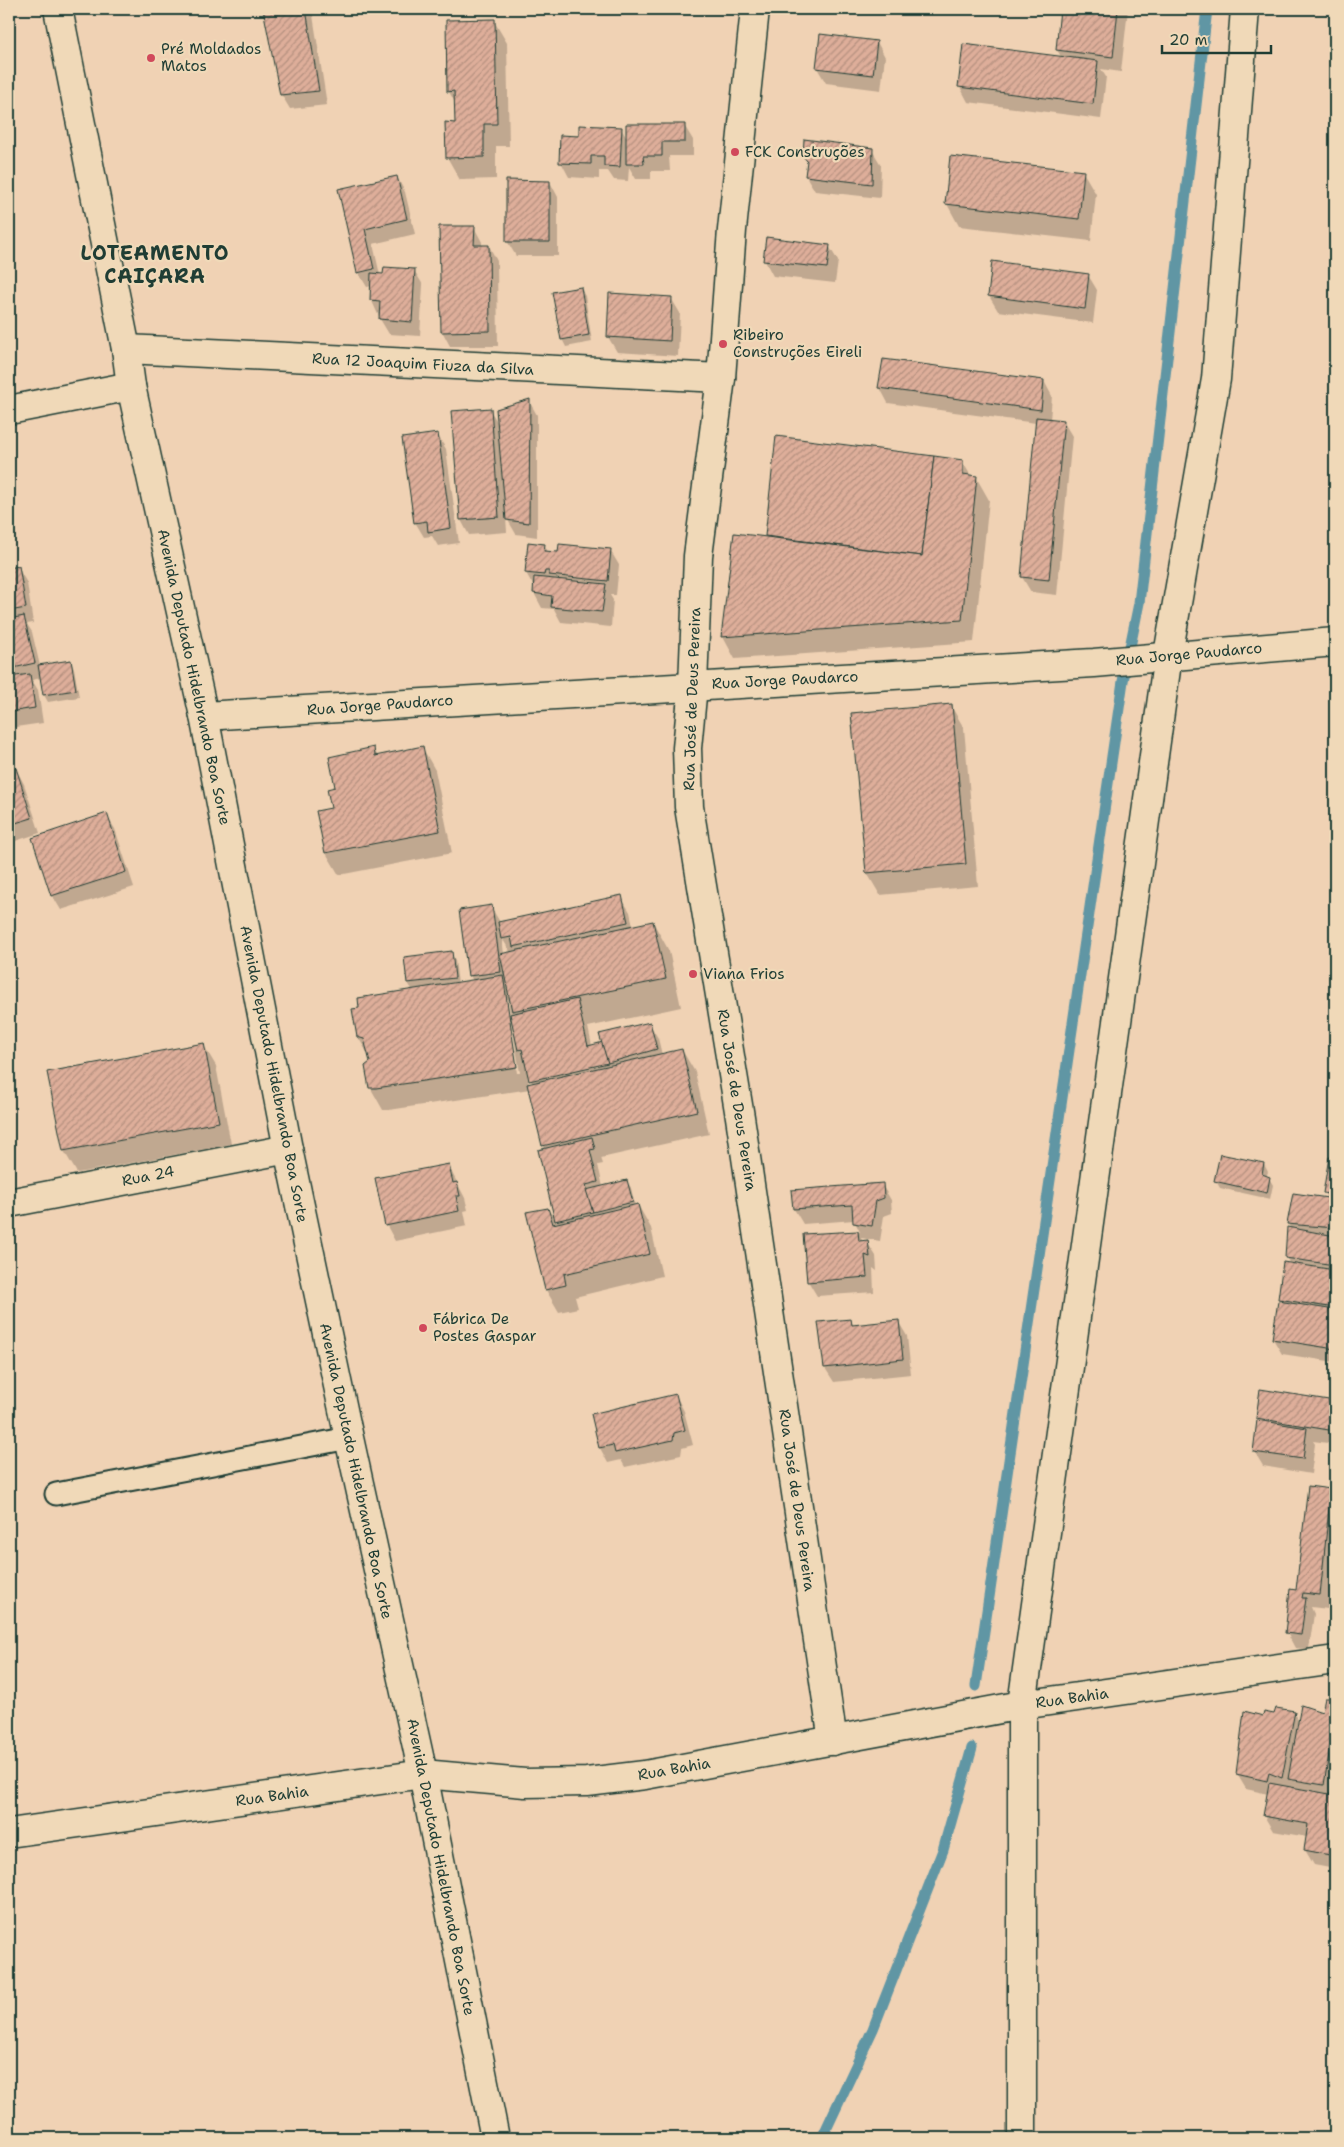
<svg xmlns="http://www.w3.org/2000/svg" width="1344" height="2147" viewBox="0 0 1344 2147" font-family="'Shantell Sans',sans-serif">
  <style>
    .shadow { fill: #0003; fill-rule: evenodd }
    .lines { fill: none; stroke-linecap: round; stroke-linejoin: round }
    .stream { stroke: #6196a4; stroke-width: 11 }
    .building { fill: url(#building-hatch); stroke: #1f3d34 }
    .service-casing { stroke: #1f3d34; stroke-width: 25 }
    .minor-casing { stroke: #1f3d34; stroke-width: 31 }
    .secondary-casing { stroke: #1f3d34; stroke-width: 31 }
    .service { stroke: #f0d9b8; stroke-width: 21 }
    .minor { stroke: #f0d9b8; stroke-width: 28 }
    .secondary { stroke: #f0d9b8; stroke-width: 28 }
    .poi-dot { fill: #d1495b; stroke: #f0d9b8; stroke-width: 2 }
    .labels { text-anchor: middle; stroke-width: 4.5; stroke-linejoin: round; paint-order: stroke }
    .poi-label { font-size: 15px; fill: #1f3d34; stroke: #f0d9b8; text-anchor: start }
    .street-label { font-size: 15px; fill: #1f3d34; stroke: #f0d9b8 }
    .district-label { font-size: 20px; font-weight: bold; letter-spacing: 1px; fill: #1f3d34; stroke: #f0d9b8 }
  </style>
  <defs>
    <pattern id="building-hatch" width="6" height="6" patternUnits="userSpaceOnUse" patternTransform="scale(1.25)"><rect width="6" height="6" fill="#deae9a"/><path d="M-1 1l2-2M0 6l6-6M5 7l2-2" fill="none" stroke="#b38f7e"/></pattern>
  </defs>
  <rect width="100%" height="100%" fill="#f0d2b4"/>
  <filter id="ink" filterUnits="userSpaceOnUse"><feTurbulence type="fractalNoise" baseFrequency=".02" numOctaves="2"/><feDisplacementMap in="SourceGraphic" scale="10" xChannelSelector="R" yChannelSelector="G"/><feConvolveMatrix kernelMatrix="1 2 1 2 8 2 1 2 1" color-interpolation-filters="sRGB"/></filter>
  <g filter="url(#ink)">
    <g class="shadow">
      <polygon points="264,9 312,9 327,105 290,109 281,94"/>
      <polygon points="1062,9 1128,9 1121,72 1101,69 1106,77 1101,119 968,102 960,87 1062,58 1057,50"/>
      <polygon points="494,21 507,43 509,146 496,146 496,179 460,180 447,157 456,124 456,104 449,92"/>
      <polygon points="877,42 885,57 881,90 826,83 817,68"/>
      <polygon points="684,125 693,140 693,156 669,156 670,171 651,171 651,179 636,179 629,167 628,181 614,180 608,171 599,171 599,179 569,177 561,162 580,137 621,128 627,139"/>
      <polygon points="872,150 881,165 880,198 815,191 806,176"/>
      <polygon points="1083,172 1096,194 1091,241 959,226 947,204"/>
      <polygon points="397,177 405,192 415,234 373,244 380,275 414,270 423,285 420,336 389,334 380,319 371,299 372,286 367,287 358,272 339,190"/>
      <polygon points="550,182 558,197 558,256 516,256 507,241"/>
      <polygon points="474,227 482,242 482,246 489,246 497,261 498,346 450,346 442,331"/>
      <polygon points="829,246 838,261 835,283 773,276 765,261"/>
      <polygon points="1088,275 1097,290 1093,323 998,311 989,296"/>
      <polygon points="580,288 585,296 592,342 566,347 562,339"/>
      <polygon points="671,298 680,313 678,356 617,352 608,337"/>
      <polygon points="1044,381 1052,396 1050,420 1063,421 1072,436 1057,595 1031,592 1022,577 1036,423 888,403 880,388"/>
      <polygon points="529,401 537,415 537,537 516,534 506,517 507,532 469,535 461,520 452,412 490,410 499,425"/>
      <polygon points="437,434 446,449 459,543 438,546 432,536 424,537 415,522"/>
      <polygon points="962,461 971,476 976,477 989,500 974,642 735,659 723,637 735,534 767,538 766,536"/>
      <polygon points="544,545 549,553 610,550 619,565 616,595 610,595 613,600 611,627 561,622 554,609 542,608 534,593 534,587 526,573"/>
      <polygon points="18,568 27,583 33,623 27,624 32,632 40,666 70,661 74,668 79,697 48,702 44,695 41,678 32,680 38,690 43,723 9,728 9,569"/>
      <polygon points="951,706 964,728 978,886 880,895 867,873"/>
      <polygon points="422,747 435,770 452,853 339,875 326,853 318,812 333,809 373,749 378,756"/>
      <polygon points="16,769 24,784 40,833 9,843 9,771"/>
      <polygon points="106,815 115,829 134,887 61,910 52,895"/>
      <path d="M621,897L630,912L633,926L653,922L669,951L681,1007L588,1027L592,1046L649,1023L658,1038L662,1055L682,1050L695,1072L709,1134L601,1158L603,1164L598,1165L603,1187L627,1181L631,1188L635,1206L638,1205L651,1228L662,1276L575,1297L578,1308L559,1312L546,1290L528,1213L548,1209L557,1223L539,1151L545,1150L530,1089L389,1110H383L370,1087L371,1059L358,1037L413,991L408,983L405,958L451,953L455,960L458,984L473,981L470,975L491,907L500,922ZM502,938L511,953L504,954ZM506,999H508L520,1073H517ZM527,1075L533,1084L529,1085Z"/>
      <polygon points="203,1044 216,1066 231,1144 77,1173 64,1151"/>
      <polygon points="1330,1158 1335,1159 1335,1362 1282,1354 1273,1339 1282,1303 1279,1299 1290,1264 1286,1257 1291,1229 1288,1224 1328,1199 1324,1193"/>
      <polygon points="1264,1164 1268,1172 1266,1177 1269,1178 1273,1185 1270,1199 1220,1188 1216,1181"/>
      <polygon points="448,1165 465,1198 468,1210 464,1211 467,1226 395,1241 387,1226 377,1179"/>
      <polygon points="882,1185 891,1200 892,1213 884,1216 880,1241 861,1238 863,1242 867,1242 876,1256 877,1271 873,1268 874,1292 817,1296 808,1281 804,1235 860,1232 854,1220 803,1224 794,1209"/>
      <polygon points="850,1320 854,1326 898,1321 907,1336 911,1374 834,1382 825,1368"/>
      <polygon points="1261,1390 1335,1403 1335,1444 1313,1441 1315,1444 1311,1474 1263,1466 1254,1451"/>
      <polygon points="676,1396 684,1411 693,1445 682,1448 681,1455 625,1467 621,1460 608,1463 600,1448"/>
      <polygon points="1331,1490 1335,1498 1335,1542 1328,1609 1311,1607 1314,1614 1309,1649 1295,1648 1287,1633 1297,1592"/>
      <polygon points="1326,1699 1335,1700 1335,1779 1333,1795 1335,1796 1335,1869 1314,1865 1305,1850 1307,1837 1273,1831 1264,1816 1268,1794 1246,1789 1237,1774 1264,1718 1294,1713 1299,1722 1323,1713"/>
    </g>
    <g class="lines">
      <g class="stream">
        <polyline points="976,1686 1123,681 1139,603 1207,9"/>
        <polyline points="822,2138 873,2029 943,1850 972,1748"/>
      </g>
    </g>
    <g class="building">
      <polygon points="263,9 306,9 319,91 280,95"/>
      <polygon points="1060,9 1118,9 1113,57 1056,50"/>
      <polygon points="495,19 497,124 484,124 484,157 446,158 445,122 455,123 454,91 447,92 446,20"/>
      <polygon points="820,34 877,41 873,75 816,68"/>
      <polygon points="963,44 1098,61 1093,104 958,87"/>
      <polygon points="626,124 685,124 685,142 662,142 662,156 643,156 644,164 626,164"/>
      <polygon points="579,125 622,127 620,167 604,166 604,156 591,156 591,164 559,163 560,135 579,136"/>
      <polygon points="804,139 873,148 872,184 805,176 807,161 803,156"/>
      <polygon points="950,156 1084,171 1079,219 945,204"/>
      <polygon points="397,176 407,219 365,229 374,269 357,273 338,189"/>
      <polygon points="506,180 550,181 550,242 506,242"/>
      <polygon points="439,226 475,226 474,245 489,245 490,331 441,332"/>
      <polygon points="766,237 830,245 827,268 763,261"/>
      <polygon points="992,261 1089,274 1085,309 988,296"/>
      <polygon points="384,267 415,269 412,322 379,319 380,301 370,300 371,273 383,274"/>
      <polygon points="581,287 589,335 561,340 552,292"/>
      <polygon points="609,293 672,297 670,341 607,337"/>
      <polygon points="883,359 1044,380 1041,410 878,388"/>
      <polygon points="530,399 529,523 506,520 496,409"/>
      <polygon points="491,408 499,517 460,520 451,411"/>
      <polygon points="1036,417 1064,420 1049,580 1021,577"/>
      <polygon points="438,433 451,528 428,532 427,521 414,523 402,438"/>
      <polygon points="776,436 934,456 922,556 765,536"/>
      <polygon points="934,456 963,460 963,474 977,476 962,620 721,637 734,533 922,556"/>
      <polygon points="528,542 545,544 544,551 558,552 559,544 611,549 608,581 549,575 549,571 545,571 544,575 525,573"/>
      <polygon points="19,566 26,608 9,611 9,568"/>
      <polygon points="534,577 606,584 602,612 551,607 552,596 533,593"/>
      <polygon points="24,616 35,663 9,669 9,619"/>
      <polygon points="71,660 76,690 43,695 38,665"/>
      <polygon points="30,674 35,708 9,712 9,677"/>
      <polygon points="952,704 966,864 866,873 851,713"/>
      <polygon points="423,746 440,831 325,853 316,811 331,808 327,789 335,787 329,757 374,747 375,756"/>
      <polygon points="16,768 32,818 9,825 9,770"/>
      <polygon points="107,813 126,872 51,896 32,838"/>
      <polygon points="622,895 628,922 513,947 511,937 501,939 498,922"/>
      <polygon points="492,905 501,972 468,976 459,910"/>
      <polygon points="653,921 666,979 512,1011 500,954"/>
      <polygon points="452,951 455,978 407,983 404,957"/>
      <polygon points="503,975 517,1067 376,1088 369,1088 365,1066 370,1062 364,1039 357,1037 352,1009 359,1008 358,998"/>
      <polygon points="577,999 588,1046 603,1042 608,1063 529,1081 522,1049 518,1050 510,1014"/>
      <polygon points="650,1022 657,1049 608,1063 599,1034"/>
      <polygon points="204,1043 219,1122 63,1151 47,1072"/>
      <polygon points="682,1049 697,1111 542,1146 527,1084"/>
      <polygon points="592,1137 595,1149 590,1150 598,1182 586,1185 593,1212 555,1221 538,1150"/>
      <polygon points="1220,1154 1264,1163 1262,1174 1270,1177 1267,1193 1214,1181"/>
      <polygon points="1329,1157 1335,1158 1335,1195 1323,1193"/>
      <polygon points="449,1164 453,1183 457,1182 460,1196 456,1196 459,1211 385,1226 375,1178"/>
      <polygon points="627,1180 633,1202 593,1212 586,1190"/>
      <polygon points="883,1183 884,1198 876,1201 872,1226 853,1223 852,1205 793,1209 791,1190"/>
      <polygon points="1293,1193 1335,1199 1335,1228 1287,1224"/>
      <polygon points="638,1204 650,1254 564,1274 566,1285 545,1290 526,1212 548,1208 553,1224"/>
      <polygon points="1287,1227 1335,1236 1335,1265 1285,1258"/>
      <polygon points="858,1231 859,1241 868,1240 870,1257 865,1255 867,1277 807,1282 803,1234"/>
      <polygon points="1283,1262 1335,1270 1335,1308 1278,1299"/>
      <polygon points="1278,1301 1335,1310 1335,1349 1272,1339"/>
      <polygon points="851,1319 852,1325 899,1320 903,1359 824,1368 818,1322"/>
      <polygon points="1260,1389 1335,1401 1335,1431 1256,1418"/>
      <polygon points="676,1394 685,1430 674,1433 673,1440 615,1453 613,1445 599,1448 591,1414"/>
      <polygon points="1257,1420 1307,1428 1303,1459 1253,1452"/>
      <polygon points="1308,1486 1331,1489 1320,1595 1303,1593 1302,1598 1306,1598 1301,1635 1285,1633 1290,1589 1296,1590"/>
      <polygon points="1325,1698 1335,1698 1335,1715 1324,1785 1288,1779 1301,1705 1322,1712"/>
      <polygon points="1276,1708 1295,1711 1282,1778 1269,1773 1267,1781 1236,1774 1244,1711 1263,1716 1264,1712 1274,1714"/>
      <polygon points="1269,1783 1335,1795 1335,1856 1304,1850 1308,1824 1263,1816"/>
    </g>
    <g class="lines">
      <g class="service-casing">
        <polyline id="service" points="56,1494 349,1438"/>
      </g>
      <g class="minor-casing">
        <g id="minor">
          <polyline points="755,9 732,230 721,378 698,556 693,686 687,748 689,807 740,1117 833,1741"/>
          <polyline points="126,349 721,378"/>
          <polyline points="9,410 131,386"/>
          <polyline points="204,716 1094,663 1335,642"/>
          <polyline points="9,1203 288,1149"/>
          <polyline points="9,1833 423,1774 525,1783 587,1782 645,1775 1022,1705 1335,1660"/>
          <polyline points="1022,2138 1022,1705 1168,655 1216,379 1245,9"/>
        </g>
      </g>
      <g class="secondary-casing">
        <polyline id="secondary" points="58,9 126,349 131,386 204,716 288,1149 349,1438 423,1774 495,2138"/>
      </g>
      <use href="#service" class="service"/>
      <use href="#minor" class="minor"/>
      <use href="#secondary" class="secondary"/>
    </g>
  </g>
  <g class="poi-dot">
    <circle cx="151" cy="58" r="5"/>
    <circle cx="735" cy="152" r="5"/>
    <circle cx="723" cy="344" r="5"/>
    <circle cx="693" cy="974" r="5"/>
    <circle cx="423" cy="1328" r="5"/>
  </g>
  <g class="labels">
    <g class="poi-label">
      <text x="161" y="54">Pré Moldados<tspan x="161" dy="17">Matos</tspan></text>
      <text x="745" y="157">FCK Construções</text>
      <text x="733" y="340">Ribeiro<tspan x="733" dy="17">Construções Eireli</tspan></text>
      <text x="703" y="979">Viana Frios</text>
      <text x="433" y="1324">Fábrica De<tspan x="433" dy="17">Postes Gaspar</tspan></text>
    </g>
    <g class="street-label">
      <text transform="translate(423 364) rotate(3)" y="5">Rua 12 Joaquim Fiuza da Silva</text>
      <text transform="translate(1189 654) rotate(-5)" y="5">Rua Jorge Paudarco</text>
      <text transform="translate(194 677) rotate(78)" y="5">Avenida Deputado Hidelbrando Boa Sorte</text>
      <text transform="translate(785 680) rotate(-3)" y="5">Rua Jorge Paudarco</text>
      <text transform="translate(692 699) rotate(-88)" y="5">Rua José de Deus Pereira</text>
      <text transform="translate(380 705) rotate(-4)" y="5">Rua Jorge Paudarco</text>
      <text transform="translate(274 1074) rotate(79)" y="5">Avenida Deputado Hidelbrando Boa Sorte</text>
      <text transform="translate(737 1100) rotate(81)" y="5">Rua José de Deus Pereira</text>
      <text transform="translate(148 1176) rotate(-11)" y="5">Rua 24</text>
      <text transform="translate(356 1471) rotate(78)" y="5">Avenida Deputado Hidelbrando Boa Sorte</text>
      <text transform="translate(797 1500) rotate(82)" y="5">Rua José de Deus Pereira</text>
      <text transform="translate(1072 1698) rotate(-8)" y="5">Rua Bahia</text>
      <text transform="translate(674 1769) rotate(-10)" y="5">Rua Bahia</text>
      <text transform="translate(272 1796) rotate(-8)" y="5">Rua Bahia</text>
      <text transform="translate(441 1867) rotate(79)" y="5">Avenida Deputado Hidelbrando Boa Sorte</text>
    </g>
    <g class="district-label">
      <text x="155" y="260">LOTEAMENTO<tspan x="155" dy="23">CAIÇARA</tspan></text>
    </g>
  </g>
  <rect width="1344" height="2147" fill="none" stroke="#f0d9b8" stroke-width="30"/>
  <rect x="15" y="15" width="1314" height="2117" fill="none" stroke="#1f3d34" stroke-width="2" filter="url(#ink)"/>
  <path d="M1162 45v8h109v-8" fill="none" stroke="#1f3d34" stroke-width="2.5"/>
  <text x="1169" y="45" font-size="15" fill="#1f3d34" stroke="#f0d9b8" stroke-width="4" paint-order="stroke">20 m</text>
</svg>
